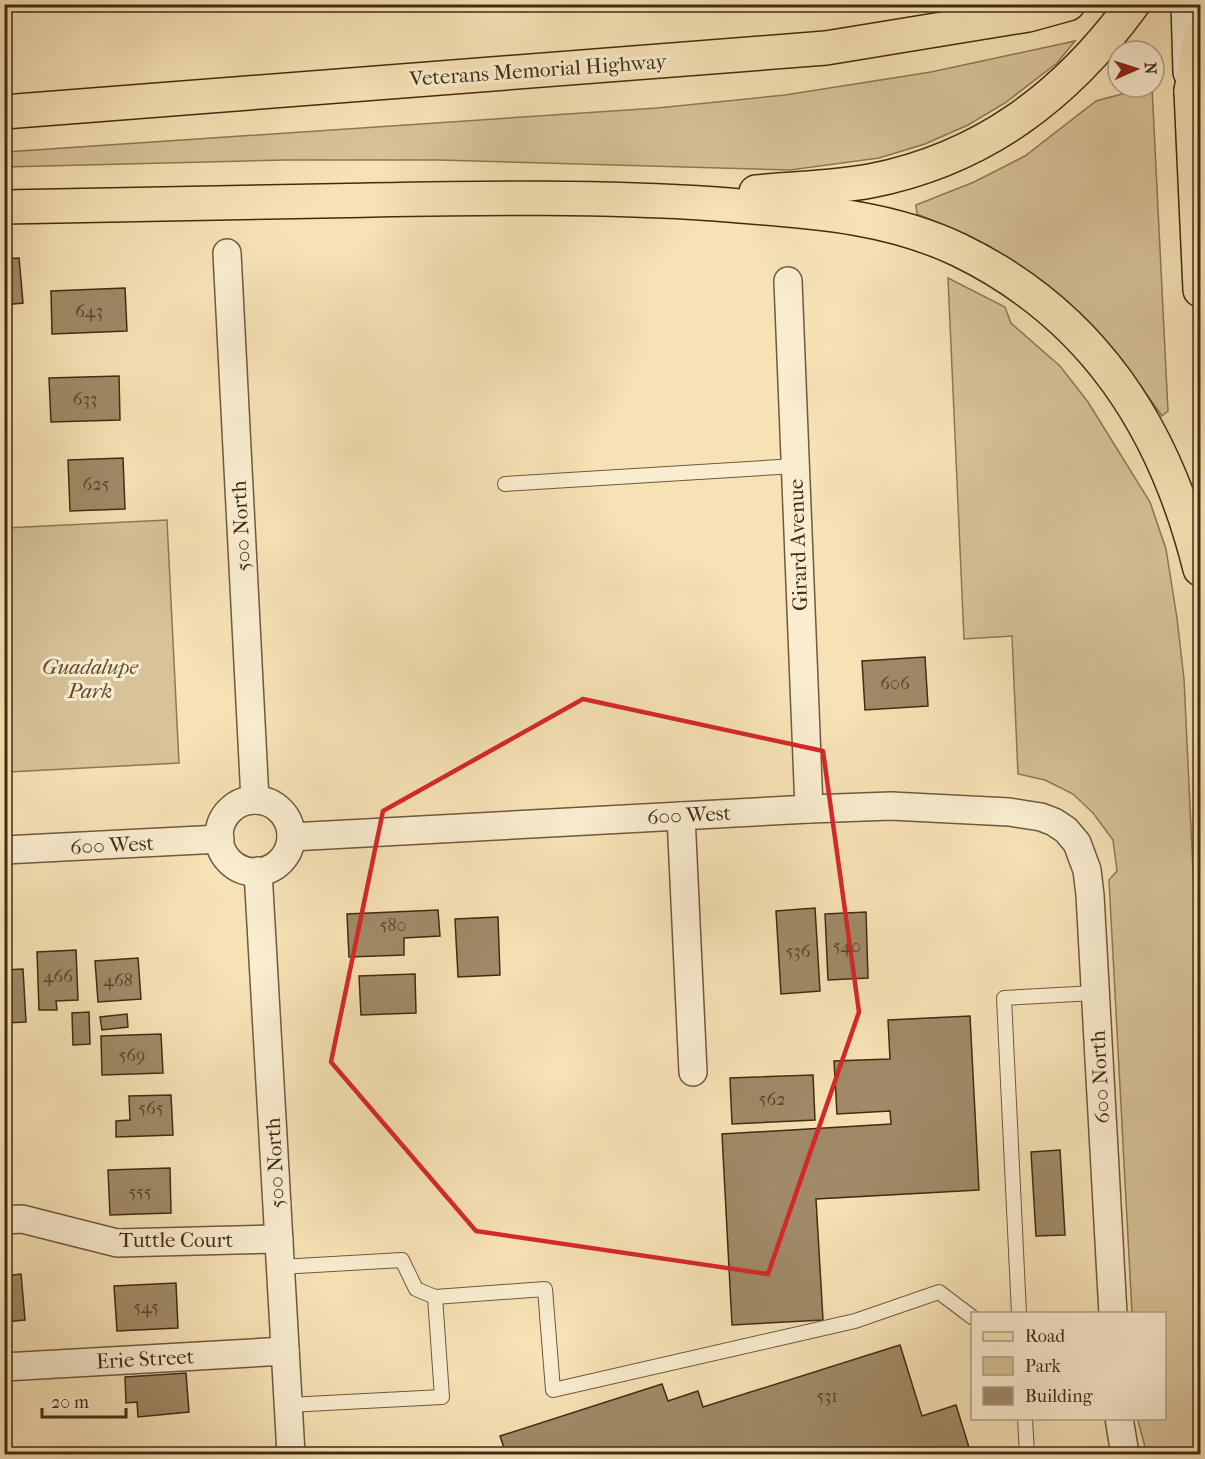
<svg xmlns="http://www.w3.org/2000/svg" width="1205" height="1459" viewBox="0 0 1205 1459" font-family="'IM FELL French Canon',serif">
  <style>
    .green { fill: #d8c399; stroke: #8e7756; stroke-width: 1.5 }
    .building { fill: #a08a67; stroke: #432b13; stroke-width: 1.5 }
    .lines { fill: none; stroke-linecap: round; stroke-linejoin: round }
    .service-casing { stroke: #70593c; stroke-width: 16 }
    .minor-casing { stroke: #70593c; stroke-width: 30 }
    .secondary-casing { stroke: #432b13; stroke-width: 36 }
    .primary-casing { stroke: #432b13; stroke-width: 36 }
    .motorway-casing { stroke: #432b13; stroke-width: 36 }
    .service { stroke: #f9eccf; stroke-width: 14 }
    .minor { stroke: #f9eccf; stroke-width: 27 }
    .secondary { stroke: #f9eccf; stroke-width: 33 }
    .primary { stroke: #f6e2b5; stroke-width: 33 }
    .motorway { stroke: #f6e2b5; stroke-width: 33 }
    .marked { fill: none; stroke: #d62828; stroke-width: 4.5; stroke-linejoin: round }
    .labels { text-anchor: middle; stroke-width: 6; stroke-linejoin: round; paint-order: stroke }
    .number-label { font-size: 18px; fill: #5a4328 }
    .street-label { font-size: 21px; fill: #432b13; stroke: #f9eccf }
    .park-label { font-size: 21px; font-style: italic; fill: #61492e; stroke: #f9eccf }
  </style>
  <rect width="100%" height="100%" fill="#f6e2b5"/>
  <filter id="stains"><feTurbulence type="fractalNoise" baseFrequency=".00333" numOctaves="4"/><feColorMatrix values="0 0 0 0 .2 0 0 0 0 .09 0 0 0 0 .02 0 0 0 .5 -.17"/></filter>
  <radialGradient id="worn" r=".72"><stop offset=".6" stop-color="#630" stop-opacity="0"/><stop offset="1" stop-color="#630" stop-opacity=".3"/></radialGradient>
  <g class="green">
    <polygon points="1075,41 1057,63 1005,103 968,125 925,144 879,158 790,170 439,160 286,160 5,167 5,152 657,108 785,95 931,72"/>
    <path d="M1148,87H1152L1168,411L1162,416C1093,316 1031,259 917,214L916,205L974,182L1025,156L1096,101Z"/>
    <polygon points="948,278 1005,307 1011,323 1060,366 1088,402 1150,502 1166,549 1177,618 1184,679 1200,1019 1200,1454 1150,1454 1145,1447 1138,1421 1138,1419 1164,1418 1164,1314 1132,1313 1109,880 1117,871 1113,840 1093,813 1073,794 1045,780 1018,774 1012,636 964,639"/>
    <polygon points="167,520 179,763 9,772 4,709 5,528"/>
  </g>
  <g class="building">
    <polygon points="19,258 23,303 4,305 4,259"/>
    <polygon points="125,288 127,331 52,334 51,291"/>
    <polygon points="119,376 120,420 51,422 49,378"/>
    <polygon points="123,458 125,509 70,511 68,460"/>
    <polygon points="925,657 928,706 865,710 862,661"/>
    <polygon points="815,908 820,991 781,994 776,911"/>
    <polygon points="438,910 440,936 404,938 404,955 349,957 347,914"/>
    <polygon points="866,912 868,978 828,980 825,914"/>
    <polygon points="498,917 500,975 458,977 455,919"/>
    <polygon points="76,950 78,1000 56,1001 57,1010 39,1010 37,952"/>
    <polygon points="138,958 141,999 98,1002 95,961"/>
    <polygon points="23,969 26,1022 4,1023 4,970"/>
    <polygon points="415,974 416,1013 361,1015 359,976"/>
    <polygon points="89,1012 90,1044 73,1045 72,1013"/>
    <polygon points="127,1014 128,1027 102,1030 100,1017"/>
    <polygon points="970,1016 979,1190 816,1199 823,1320 732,1325 722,1134 891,1124 890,1111 837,1114 834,1061 890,1059 888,1020"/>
    <polygon points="161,1034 163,1073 102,1075 101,1036"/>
    <polygon points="813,1075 815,1120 732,1124 730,1078"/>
    <polygon points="171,1095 173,1135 116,1137 116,1121 130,1120 129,1096"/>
    <polygon points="1060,1150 1065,1235 1036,1236 1031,1152"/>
    <polygon points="170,1168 171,1213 110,1215 108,1170"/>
    <polygon points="21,1274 25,1320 4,1322 4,1276"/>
    <polygon points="176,1283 178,1328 117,1331 114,1286"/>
    <polygon points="900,1345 922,1416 956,1405 971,1454 506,1454 500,1436 662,1384 668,1401 698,1391 703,1407"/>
    <polygon points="186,1373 189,1412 138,1417 137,1402 126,1403 125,1377"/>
  </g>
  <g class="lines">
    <g class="service-casing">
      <g id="service">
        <polyline points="505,484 795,466"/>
        <polyline points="280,1267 402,1260 416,1289 435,1297"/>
        <polyline points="1019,1314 1004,998 1095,993"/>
        <polyline points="288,1405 442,1397 435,1297 545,1289 553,1390 855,1321 939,1292 972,1317"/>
        <polyline points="1025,1418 1027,1454"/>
      </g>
    </g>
    <g class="minor-casing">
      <g id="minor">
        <polyline points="227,253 255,800"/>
        <polyline points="788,281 809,809"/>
        <circle cx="255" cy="836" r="36"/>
        <polyline points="681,816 693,1072"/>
        <polyline points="291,837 809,809 891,806 1009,812 1041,817 1054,822 1066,830 1077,843 1087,870 1090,895 1113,1314"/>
        <polyline points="4,850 220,839"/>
        <polyline points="258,871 291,1454"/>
        <polyline points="4,1220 22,1219 117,1243 279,1239"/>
        <polyline points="4,1367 285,1351"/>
        <polyline points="1119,1418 1125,1454"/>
      </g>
    </g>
    <g class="secondary-casing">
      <polyline id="secondary" points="1188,4 1190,72"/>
    </g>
    <g class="primary-casing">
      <polyline id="primary" points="1191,91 1200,290"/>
    </g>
    <g class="motorway-casing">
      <g id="motorway">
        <polyline points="1191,91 1200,37"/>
        <polyline points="4,112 826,48 1028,15 1068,4"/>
        <path d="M756,192C794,188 832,188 870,181C983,159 1066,96 1133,4"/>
        <path d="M4,207C127,205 249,203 371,200C486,198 601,196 716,204C799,211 882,213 959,250C1093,315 1165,428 1200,569"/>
      </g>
    </g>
    <use href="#service" class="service"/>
    <use href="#minor" class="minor"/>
    <use href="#secondary" class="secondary"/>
    <use href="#primary" class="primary"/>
    <use href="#motorway" class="motorway"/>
  </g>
  <path class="marked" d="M583,699L823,751L859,1012L768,1274L476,1231L331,1062L383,811Z"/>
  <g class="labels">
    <g class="number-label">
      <text x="89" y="317">643</text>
      <text x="85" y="405">633</text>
      <text x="96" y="490">625</text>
      <text x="895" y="689">606</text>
      <text x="393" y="931">580</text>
      <text x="847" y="952">540</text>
      <text x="798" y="957">536</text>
      <text x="58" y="982">466</text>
      <text x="118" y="986">468</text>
      <text x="132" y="1061">569</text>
      <text x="772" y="1105">562</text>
      <text x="151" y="1114">565</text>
      <text x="140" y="1198">555</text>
      <text x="146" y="1313">545</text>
      <text x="827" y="1402">531</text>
    </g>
    <g class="street-label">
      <text transform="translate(538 70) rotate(-4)" y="7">Veterans Memorial Highway</text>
      <text transform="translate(241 526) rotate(-93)" y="7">500 North</text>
      <text transform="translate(798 545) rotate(-92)" y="7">Girard Avenue</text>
      <text transform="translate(689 815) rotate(-3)" y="7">600 West</text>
      <text transform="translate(112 845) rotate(-3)" y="7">600 West</text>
      <text transform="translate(1100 1077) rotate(-93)" y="7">600 North</text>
      <text transform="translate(275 1163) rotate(-93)" y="7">500 North</text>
      <text x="176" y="1247">Tuttle Court</text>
      <text transform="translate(145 1359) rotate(-3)" y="7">Erie Street</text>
    </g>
    <g class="park-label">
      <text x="90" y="674">Guadalupe<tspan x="90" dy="24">Park</tspan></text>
    </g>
  </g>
  <rect width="1205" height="1459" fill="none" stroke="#f6e2b5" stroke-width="24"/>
  <rect x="6" y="6" width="1193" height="1447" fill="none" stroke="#432b13" stroke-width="3"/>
  <rect x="12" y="12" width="1181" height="1435" fill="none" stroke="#432b13" stroke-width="1.5"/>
  <rect x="971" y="1312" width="195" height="108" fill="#f9eccf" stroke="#b09f84" stroke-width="1.5"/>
  <rect x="983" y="1332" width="30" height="9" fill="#f6e2b5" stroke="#b09f84" stroke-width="1.5"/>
  <text x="1025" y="1342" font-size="18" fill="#432b13">Road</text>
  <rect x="983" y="1357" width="30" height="18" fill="#d8c399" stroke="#b09f84" stroke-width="1.5"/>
  <text x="1025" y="1372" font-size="18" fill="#432b13">Park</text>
  <rect x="983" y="1387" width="30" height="18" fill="#a08a67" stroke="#b09f84" stroke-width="1.5"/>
  <text x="1025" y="1402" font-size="18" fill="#432b13">Building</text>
  <g transform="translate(1136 69) rotate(87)"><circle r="28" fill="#f9eccf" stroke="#b09f84" stroke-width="1.5"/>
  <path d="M0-4.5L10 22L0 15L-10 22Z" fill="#8f2418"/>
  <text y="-9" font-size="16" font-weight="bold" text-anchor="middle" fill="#432b13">N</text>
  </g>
  <path d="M42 1408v9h84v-9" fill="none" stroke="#432b13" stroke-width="3"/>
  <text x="51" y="1408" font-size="18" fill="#432b13" stroke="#f9eccf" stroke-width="4.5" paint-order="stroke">20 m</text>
  <rect width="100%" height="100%" filter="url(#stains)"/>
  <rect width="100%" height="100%" fill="url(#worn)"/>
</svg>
